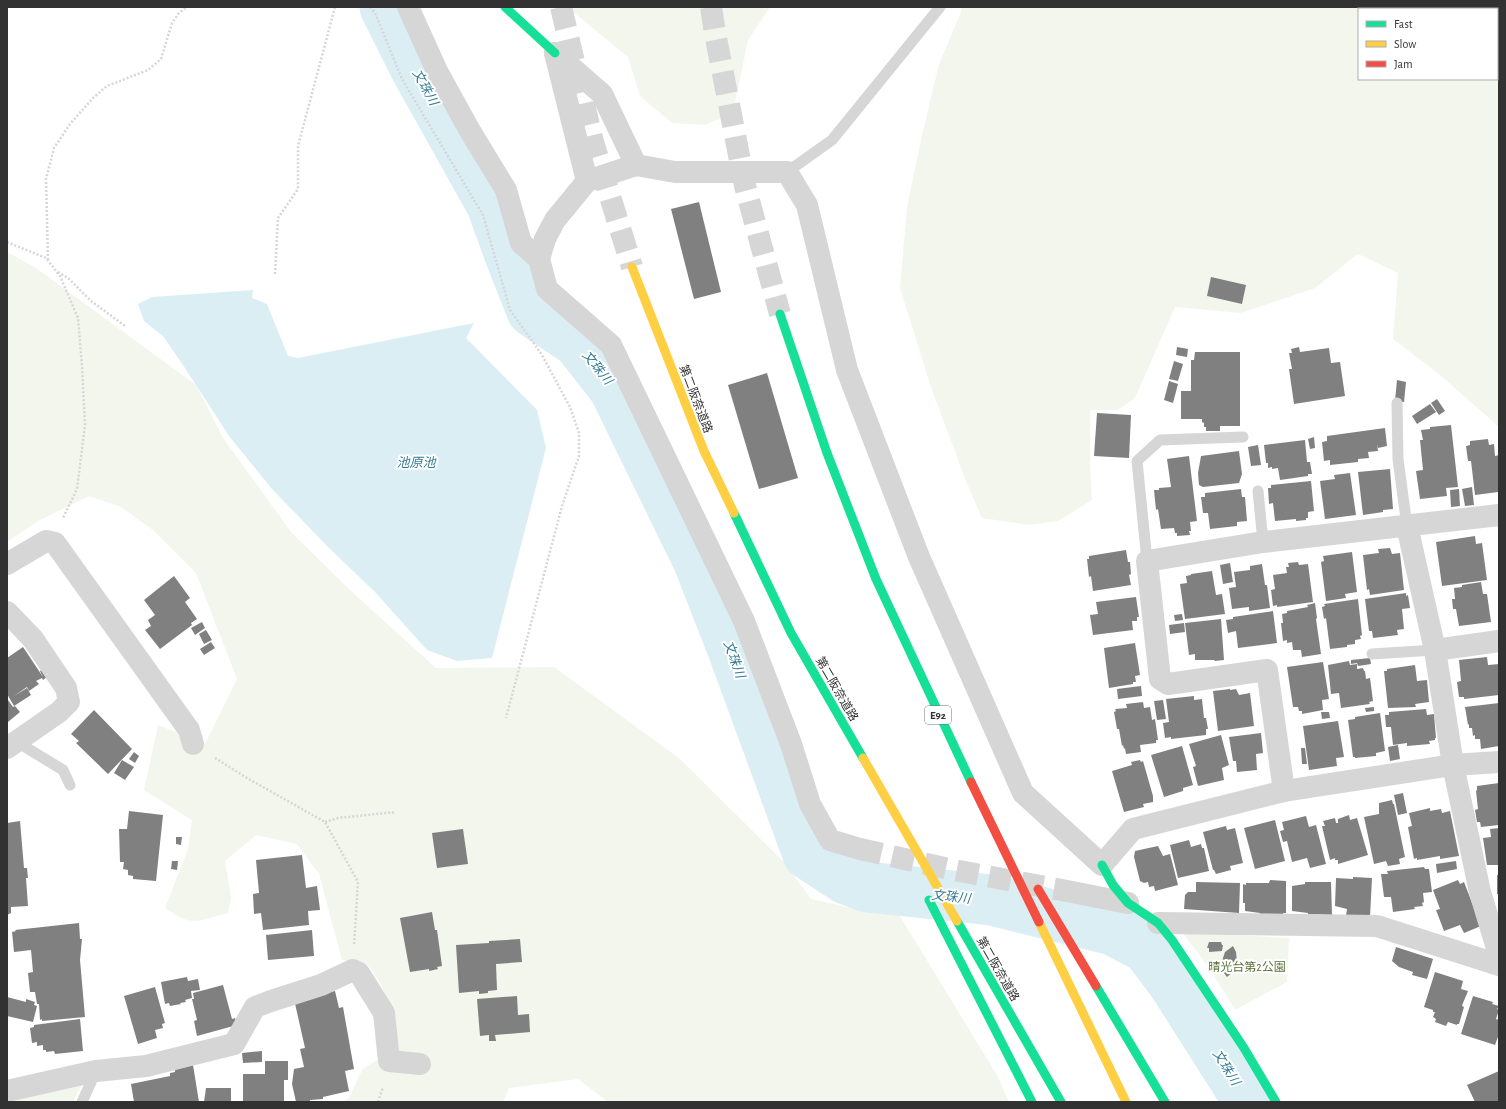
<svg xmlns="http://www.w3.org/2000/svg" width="1506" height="1109" viewBox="0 0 1506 1109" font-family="'Alegreya Sans','Noto Sans JP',sans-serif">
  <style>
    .green { fill: #f3f6ed; fill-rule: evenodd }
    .water { fill: #daeef4 }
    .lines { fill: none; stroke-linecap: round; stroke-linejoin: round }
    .river { stroke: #daeef4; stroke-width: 51 }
    .building { fill: #808080 }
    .street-tunnel { stroke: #d6d6d6; stroke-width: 22; stroke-dasharray: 22 11; stroke-linecap: butt }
    .highway-tunnel { stroke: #d6d6d6; stroke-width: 22; stroke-dasharray: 22 11; stroke-linecap: butt }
    .path { stroke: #d6d6d6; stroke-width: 2.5; stroke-dasharray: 2 2; stroke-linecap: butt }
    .lane { stroke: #d6d6d6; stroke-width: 11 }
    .street { stroke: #d6d6d6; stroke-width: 22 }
    .fast { stroke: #16e098; stroke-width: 9 }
    .slow { stroke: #ffcf43; stroke-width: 9 }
    .jam { stroke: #f24e42; stroke-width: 9 }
    .labels { text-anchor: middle; stroke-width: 4; stroke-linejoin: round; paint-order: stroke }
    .shield { fill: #fff; stroke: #707070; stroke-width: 1 }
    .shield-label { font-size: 11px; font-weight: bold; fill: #323232 }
    .street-label { font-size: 12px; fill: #323232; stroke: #fff }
    .park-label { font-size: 12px; fill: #5b723a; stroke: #fff }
    .water-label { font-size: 13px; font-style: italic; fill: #347c96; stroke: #fff }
  </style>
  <rect width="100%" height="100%" fill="#fff"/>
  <g class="green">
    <polygon points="567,7 770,7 748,40 733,113 705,125 672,123 640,96 628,57"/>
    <path d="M961,7H1499V427L1440,375L1393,339L1398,273L1358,254L1315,288L1241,313L1175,307L1135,398L1118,410H1090V464L1092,500L1058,521L1029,525L982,518L966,481L931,387L900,288L907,207L922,135L939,64L961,12ZM1359,9H1497V79H1359Z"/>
    <path d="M7,252L36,268L196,385L223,438L291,532L351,591L436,668L554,667L679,758L785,863L811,899L852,908H895L997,1075L1009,1102H608L578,1079L509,1088L503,1102H342L349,1098L362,1070L377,1060L389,1073L394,1062V1022L382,986L368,965L342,960L319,874L297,844L256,835L225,861L231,898L228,913C197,921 193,928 165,908L188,849L192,820L144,790L158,725L205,744L237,679L196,573L153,530L121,507L89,496L40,520L7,542Z"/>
    <path d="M1182,932L1289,938L1287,982L1235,1010C1219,982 1202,957 1182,932Z"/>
    <polygon points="83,1083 74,1099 74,1102 9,1102 12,1099"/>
  </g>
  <polygon class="water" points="253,290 252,298 267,304 288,356 298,358 474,323 466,338 537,410 546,448 492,658 457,661 427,650 375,592 330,549 272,489 229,436 185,368 163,336 144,321 138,304 152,297"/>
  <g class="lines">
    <polyline class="river" points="385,7 416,69 492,205 510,255 532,311 578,342 614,388 698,560 732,647 808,854 846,879 867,887 992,900 1113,930 1147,948 1174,984 1249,1102"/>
  </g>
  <g class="building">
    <polygon points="699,202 721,292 694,299 671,209"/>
    <polygon points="1211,277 1246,285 1242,304 1207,296"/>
    <polygon points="1177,347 1188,349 1187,357 1176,355"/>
    <polygon points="1299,347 1300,352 1329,348 1331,363 1340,362 1345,396 1294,404 1289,369 1292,369 1289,353 1292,353 1291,349"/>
    <polygon points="1195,352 1240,352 1240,426 1220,426 1220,431 1206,431 1206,427 1204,427 1204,423 1202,422 1202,419 1181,419 1181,391 1191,391 1191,360 1194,360"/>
    <polygon points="1174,361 1183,364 1178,381 1169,379"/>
    <polygon points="767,373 798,478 759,489 728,385"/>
    <polygon points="1397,380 1406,382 1404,402 1395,401"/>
    <polygon points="1169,381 1178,384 1173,403 1164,400"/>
    <polygon points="1437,399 1445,411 1439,415 1431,403"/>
    <polygon points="1430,404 1436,412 1417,424 1412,416"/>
    <polygon points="1097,413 1131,415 1129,458 1094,456"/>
    <polygon points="1451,425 1458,487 1446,488 1447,496 1420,499 1416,471 1423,470 1420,440 1423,440 1421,430 1430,429 1430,427"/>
    <polygon points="1385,428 1387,446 1378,448 1377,444 1378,451 1368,452 1369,458 1358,459 1358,462 1330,465 1330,460 1324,461 1322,442 1327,441 1327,436"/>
    <polygon points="1314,437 1315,448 1310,449 1308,439"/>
    <polygon points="1488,439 1489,445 1494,444 1495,456 1499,455 1498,492 1475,495 1471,461 1468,461 1466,446 1470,445 1470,441"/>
    <polygon points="1305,440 1307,462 1310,462 1312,474 1308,474 1308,476 1280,480 1278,468 1272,469 1272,467 1268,468 1268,463 1266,463 1264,445"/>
    <polygon points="1258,445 1261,465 1251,466 1248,447"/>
    <polygon points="1239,451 1242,474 1239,483 1203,487 1199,485 1198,473 1201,456"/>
    <polygon points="1189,456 1197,521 1190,522 1191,531 1189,531 1190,535 1177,536 1177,533 1175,533 1174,528 1161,529 1158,509 1156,510 1154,490 1159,490 1159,488 1171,487 1167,459"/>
    <polygon points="1390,469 1393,509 1383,510 1383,512 1363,515 1358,472"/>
    <polygon points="1350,473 1356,515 1325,519 1320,481 1335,479 1334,475"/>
    <polygon points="1311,481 1314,511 1308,512 1308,518 1306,518 1306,520 1296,521 1296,519 1275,521 1273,503 1269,504 1268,488 1271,488 1271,485"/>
    <polygon points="1472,487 1474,505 1465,506 1462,489"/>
    <polygon points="1241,489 1242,497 1245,497 1247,521 1237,522 1237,526 1210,529 1208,513 1203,513 1201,497 1205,497 1205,493"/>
    <polygon points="1459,489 1460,506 1451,507 1450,490"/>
    <polygon points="1475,536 1476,544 1482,543 1487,580 1442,586 1436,542"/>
    <polygon points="1390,548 1392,554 1400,553 1404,590 1370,595 1369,589 1367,590 1363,555 1379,553 1378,549"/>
    <polygon points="1126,550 1128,562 1130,562 1131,574 1129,575 1131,585 1093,591 1091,576 1089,577 1087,559 1089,559 1089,556"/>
    <polygon points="1352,552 1357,592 1345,594 1346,598 1326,601 1321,562 1324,561 1323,556"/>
    <polygon points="1298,562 1299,565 1308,564 1313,602 1277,607 1277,605 1273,606 1271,590 1275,589 1273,575 1287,573 1286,567 1289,567 1288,563"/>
    <polygon points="1230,563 1233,582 1223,584 1220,565"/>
    <polygon points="1262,564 1265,585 1267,585 1270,608 1249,611 1249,607 1232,609 1229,588 1236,587 1234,572 1250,570 1250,566"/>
    <polygon points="1212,571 1216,595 1222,594 1225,614 1185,619 1180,584 1187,583 1186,576 1191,575 1191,574"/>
    <polygon points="174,576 190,598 185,602 197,619 191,623 192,625 160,649 145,630 151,626 148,620 155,615 144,600"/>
    <polygon points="1481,582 1483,594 1487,594 1491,622 1459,626 1456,609 1453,609 1452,599 1455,599 1454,588 1462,587 1462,585"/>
    <polygon points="1406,593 1406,596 1408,595 1410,608 1402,609 1404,629 1397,630 1398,635 1373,638 1372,631 1369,631 1365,599"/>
    <polygon points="1136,597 1139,617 1137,617 1137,621 1132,621 1133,630 1093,635 1090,615 1098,614 1096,602"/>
    <polygon points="1358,599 1362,635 1360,636 1361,639 1355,640 1355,644 1347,645 1347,647 1330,649 1326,618 1324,619 1322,607 1325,606 1324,604"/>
    <polygon points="1315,603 1317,618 1316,619 1321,654 1302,657 1301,650 1293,650 1292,642 1287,643 1287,640 1283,641 1281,623 1283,623 1282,614 1287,613 1287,611 1308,607 1307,605"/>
    <polygon points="1273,611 1277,643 1238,648 1236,631 1228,633 1226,620 1233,619 1233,617"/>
    <polygon points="1182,614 1183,620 1175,621 1174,615"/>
    <polygon points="1221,619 1224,660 1215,661 1214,660 1195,660 1195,654 1189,655 1185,623"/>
    <polygon points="202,622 205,628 195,635 191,628"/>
    <polygon points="1184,623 1185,632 1170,634 1169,625"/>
    <polygon points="206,630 212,640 204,644 199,634"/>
    <polygon points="211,642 215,648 204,655 200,649"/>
    <polygon points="1135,643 1140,675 1135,676 1136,682 1133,682 1133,684 1109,688 1104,648"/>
    <polygon points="23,647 43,677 40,671 43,669 48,676 43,680 42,678 36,681 39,684 29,691 27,687 14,696 27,688 31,695 14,706 7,694 7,658"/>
    <polygon points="1487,657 1488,665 1499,664 1499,695 1464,699 1464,697 1459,697 1457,682 1461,681 1459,660"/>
    <polygon points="1370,658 1371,664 1358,666 1357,663 1351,664 1351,660"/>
    <polygon points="1349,661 1350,665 1357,664 1357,669 1363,668 1364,671 1365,671 1366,679 1370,678 1373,701 1369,702 1370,704 1341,708 1339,693 1331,694 1328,665"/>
    <polygon points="1323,662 1329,699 1322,700 1323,710 1302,714 1302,711 1299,711 1298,707 1293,707 1287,667"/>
    <polygon points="1415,665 1417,681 1427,680 1429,702 1415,704 1416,707 1388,708 1384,671 1387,671 1387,669"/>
    <polygon points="1141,686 1142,696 1118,699 1117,689"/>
    <polygon points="1230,689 1230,690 1236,689 1239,695 1250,693 1254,726 1218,731 1213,691"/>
    <polygon points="1194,696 1194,700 1202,699 1204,718 1206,718 1208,729 1206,729 1206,735 1171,739 1171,737 1165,738 1163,723 1169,722 1166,699"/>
    <polygon points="8,700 13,707 15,706 20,712 8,722"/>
    <polygon points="1163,700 1166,719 1157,720 1154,701"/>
    <polygon points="1143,702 1144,708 1150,707 1152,720 1155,719 1158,740 1156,740 1156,743 1140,745 1141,752 1126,754 1125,748 1124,749 1123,745 1122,746 1119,729 1117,729 1114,712 1116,711 1115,709 1127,708 1126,704"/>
    <polygon points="1499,703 1499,746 1481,749 1480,739 1475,739 1475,735 1473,736 1472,728 1469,728 1469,724 1468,725 1465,707"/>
    <polygon points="1374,707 1374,711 1366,712 1365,708"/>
    <polygon points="1426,709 1427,715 1434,714 1436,738 1435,738 1435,740 1429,741 1430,744 1407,746 1407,743 1393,745 1391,727 1386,727 1385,715 1389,715 1389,712"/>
    <polygon points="94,710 132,749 108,774 76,743 79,741 71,734"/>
    <polygon points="1321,712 1329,712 1330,718 1322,719"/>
    <polygon points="1380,713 1385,751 1376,753 1376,756 1355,758 1355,757 1353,757 1348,720 1355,719 1355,717"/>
    <polygon points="1338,721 1344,757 1336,758 1337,766 1309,770 1303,726"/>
    <polygon points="1261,733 1263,753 1256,754 1257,770 1237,772 1236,761 1233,761 1229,737"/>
    <polygon points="1221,735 1229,765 1222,768 1224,780 1198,786 1193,767 1196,766 1189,744"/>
    <polygon points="1398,745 1400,759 1390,761 1388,747"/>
    <polygon points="1182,746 1193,785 1183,788 1183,791 1164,797 1151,755"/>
    <polygon points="1301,748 1305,748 1307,764 1302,764"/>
    <polygon points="134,752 139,756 135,763 129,759"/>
    <polygon points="122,760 134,767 125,780 114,773"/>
    <polygon points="1140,760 1141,762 1143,761 1153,796 1153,802 1143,804 1144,807 1124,812 1112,771 1132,765 1131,762"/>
    <polygon points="1499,783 1499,825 1481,827 1480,822 1477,822 1475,810 1478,809 1476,791 1477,790 1477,786"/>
    <polygon points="1403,793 1407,813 1398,815 1394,795"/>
    <polygon points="1392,800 1393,804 1394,804 1405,857 1399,859 1400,864 1388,866 1386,861 1374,864 1364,817 1379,814 1379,803"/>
    <polygon points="1430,808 1430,811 1441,809 1442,813 1450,811 1459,856 1440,859 1440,856 1417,860 1417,858 1414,859 1408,827 1412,826 1409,813"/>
    <polygon points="129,811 163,815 156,881 133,879 133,876 128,875 128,870 123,869 124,862 120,862 119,829 127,829"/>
    <polygon points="1349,815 1350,820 1357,818 1368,855 1338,864 1338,860 1335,860 1335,858 1330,860 1322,826 1325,826 1323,821 1335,818 1336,823 1338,823 1338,819"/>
    <polygon points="1306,816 1309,827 1316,825 1326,864 1310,868 1307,858 1292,862 1287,841 1283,842 1280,831 1284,830 1282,822"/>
    <polygon points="1275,820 1285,861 1255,869 1244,828"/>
    <polygon points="20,821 24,868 27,868 28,878 26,878 28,906 11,907 11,913 7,915 7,823"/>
    <polygon points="1226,826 1227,830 1235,828 1243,863 1230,866 1231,870 1216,874 1214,870 1213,870 1203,832"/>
    <polygon points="1499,828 1499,865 1487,865 1483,838 1491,837 1490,829"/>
    <polygon points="463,829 468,864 437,868 432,833"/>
    <polygon points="176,837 182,837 181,845 176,844"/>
    <polygon points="1189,840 1191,847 1201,844 1202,848 1204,848 1209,871 1178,878 1170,845"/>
    <polygon points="1158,846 1163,856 1170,854 1178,885 1155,891 1154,886 1149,887 1148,882 1144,883 1140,881 1134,857 1135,851"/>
    <polygon points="302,855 306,888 317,886 320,910 308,911 309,925 263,930 261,913 254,914 253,894 259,893 256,860"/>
    <polygon points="172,861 178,861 177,870 171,869"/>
    <polygon points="1456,861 1457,869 1437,873 1436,864"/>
    <polygon points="1424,867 1425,869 1429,869 1432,892 1423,893 1424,902 1422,903 1423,906 1414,907 1415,909 1393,912 1391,897 1384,897 1381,874 1388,874 1387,871"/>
    <rect x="1497" y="875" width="2" height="19"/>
    <polygon points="1353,877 1372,878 1370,917 1346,916 1347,909 1335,906 1336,878 1353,879"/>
    <polygon points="1270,880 1286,881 1286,913 1283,913 1284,915 1260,914 1260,913 1245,911 1245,903 1243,903 1243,884 1246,885 1246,883 1269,883"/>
    <polygon points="1458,880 1460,884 1464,882 1481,926 1464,933 1460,925 1444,931 1436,910 1440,909 1433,890"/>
    <polygon points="1196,882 1240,883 1239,913 1184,909 1185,895 1188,892 1196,892"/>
    <polygon points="1305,882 1331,882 1332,915 1308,914 1308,913 1292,911 1292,886 1305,884"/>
    <polygon points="432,912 435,930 437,930 442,966 437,967 438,969 429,971 429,969 410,972 400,918"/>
    <polygon points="79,923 80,939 82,939 80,960 85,1017 42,1021 42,1019 40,1020 39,1004 37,1004 35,992 30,992 28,973 33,972 31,950 14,952 12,932 16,931 15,930"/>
    <polygon points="312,930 314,956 268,960 266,935"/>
    <polygon points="520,939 522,962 496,964 497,990 488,991 488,993 479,994 479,991 459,993 456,945 489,943 489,941"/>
    <polygon points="1209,942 1221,942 1222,945 1223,945 1222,951 1209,952 1209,948 1207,948"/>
    <polygon points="1233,946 1236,952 1237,962 1234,971 1227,977 1224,973 1222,961 1225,952"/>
    <polygon points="1396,947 1433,959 1427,979 1412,975 1413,972 1399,967 1392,961"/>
    <polygon points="1435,972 1463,981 1461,989 1468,991 1463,1003 1462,1006 1464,1007 1459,1024 1457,1024 1457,1025 1448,1022 1446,1026 1435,1022 1436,1019 1433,1017 1435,1012 1433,1012 1433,1010 1424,1007"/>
    <polygon points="187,977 188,981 198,979 200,990 191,991 192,998 185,1000 186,1002 180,1003 181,1004 170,1006 169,1003 165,1004 161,982"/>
    <polygon points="223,985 232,1019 235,1018 237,1025 197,1036 194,1021 197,1020 192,999 194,999 193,993"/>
    <polygon points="155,987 165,1023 162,1024 163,1028 155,1030 157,1038 138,1044 124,996"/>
    <polygon points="335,991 339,1008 343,1007 354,1069 345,1071 349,1091 323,1097 323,1099 310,1100 310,1102 296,1102 292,1084 294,1069 304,1067 300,1049 305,1048 294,999"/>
    <polygon points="517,996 518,1015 529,1014 530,1032 495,1035 496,1041 489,1041 489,1035 480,1036 477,999"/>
    <polygon points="1473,996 1493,1002 1492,1004 1499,1006 1497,1009 1499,1010 1496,1019 1499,1020 1499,1034 1495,1045 1461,1034"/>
    <polygon points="7,997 26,1002 26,999 35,1002 34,1005 37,1006 33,1022 7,1016"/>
    <polygon points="80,1019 83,1051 55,1054 54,1051 46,1052 46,1050 43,1050 43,1045 37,1046 37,1042 32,1043 30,1028 34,1027 34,1025"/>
    <polygon points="262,1051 262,1062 243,1063 242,1053"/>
    <polygon points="265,1061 288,1061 288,1080 284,1080 284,1102 243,1102 243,1074 265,1074"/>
    <polygon points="193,1065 199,1102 134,1102 131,1084 170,1076 170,1073 175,1072 175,1068"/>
    <polygon points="1499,1071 1499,1102 1475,1102 1467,1085"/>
    <polygon points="206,1088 231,1088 231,1102 204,1102"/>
  </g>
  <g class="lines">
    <polyline class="street-tunnel" points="860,849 954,870 1067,891"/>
    <g class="highway-tunnel">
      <polyline points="561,7 593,142 632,267"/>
      <polyline points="711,7 715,33 745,186 780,314"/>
    </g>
    <g class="path">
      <polyline points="370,7 375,13 402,79 483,215 510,310 542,355 570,407 579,433 579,456 562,506 506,718"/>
      <polyline points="7,242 46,258 60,276 78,318 82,366 85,425 77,489 63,518"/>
      <polyline points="48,260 46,179 54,148 70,124 94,97 107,86 148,70 161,59 172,23 179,13 187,7"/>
      <polyline points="58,272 68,278 91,301 125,326"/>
      <polyline points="275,274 278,218 298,189 298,146 335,7"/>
      <polyline points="215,758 247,778 325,822 358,882 354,945"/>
      <polyline points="325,822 338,818 396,812"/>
      <polyline points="378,1102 383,1087"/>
    </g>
    <g class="lane">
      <polyline points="787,172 832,140 940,7"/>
      <polyline points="1397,403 1398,459 1407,526"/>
      <polyline points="1258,491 1263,542"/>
      <polyline points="1147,561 1137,461 1160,440 1243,437"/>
      <polyline points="1372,654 1435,650"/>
      <polyline points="17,742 63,770 70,785"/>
      <polyline points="82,1102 96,1071"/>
    </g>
    <g class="street">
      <polyline points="408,7 437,71 470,131 506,190 521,243 539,259"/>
      <polyline points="555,53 602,94 636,165"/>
      <polyline points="555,53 587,181"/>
      <polyline points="1407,526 1435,650 1453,765 1480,892 1499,955"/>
      <polyline points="7,564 46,541 55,543 189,730 193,744"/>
      <polyline points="7,612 33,639 66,688 69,702 59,712 7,748"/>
      <polyline points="1435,650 1499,641"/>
      <polyline points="1284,791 1267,670 1168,684 1160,679 1147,561 1263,542 1499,515"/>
      <polyline points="860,849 830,840 810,804 791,744 744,621 611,345 547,289 539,259 545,239 555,220 587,181 636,165 675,172 787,172 807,205 847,370 919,557 1023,793 1102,865 1133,829 1284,791 1453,765 1499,762"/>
      <polyline points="1067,891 1128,903"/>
      <polyline points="1158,923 1377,926 1499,965"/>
      <polyline points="7,1091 96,1071 146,1066 234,1044 255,1007 271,1001 321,985 353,970 359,973 384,1013 389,1061 420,1064"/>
    </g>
    <g class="fast">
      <polyline points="505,7 555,53"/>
      <polyline points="780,314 827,453 876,579 971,782"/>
      <polyline points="734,513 791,633 863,758"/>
      <polyline points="1102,865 1113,885 1128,903 1158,923 1172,940 1244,1048 1276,1102"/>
      <polyline points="929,900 1032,1102"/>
      <polyline points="957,921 1061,1102"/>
      <polyline points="1096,986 1165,1102"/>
    </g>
    <g class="slow">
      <polyline points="632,267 704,451 734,513"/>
      <polyline points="863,758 957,921"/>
      <polyline points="1039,922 1126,1102"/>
    </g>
    <g class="jam">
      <polyline points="971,782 1039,922"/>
      <polyline points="1038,889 1096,986"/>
    </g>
  </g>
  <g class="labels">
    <rect class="shield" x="925" y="706" width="26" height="18" rx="3"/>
    <g class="shield-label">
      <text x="938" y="719">E92</text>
    </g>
    <g class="street-label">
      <text transform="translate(696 399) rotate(69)" y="4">第二阪奈道路</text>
      <text transform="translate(837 689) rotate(60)" y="4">第二阪奈道路</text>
      <text transform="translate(998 969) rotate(60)" y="4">第二阪奈道路</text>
    </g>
    <g class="park-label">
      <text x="1247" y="971">晴光台第2公園</text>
    </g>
    <g class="water-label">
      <text transform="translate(426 87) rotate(61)" y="5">文珠川</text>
      <text transform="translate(598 367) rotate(51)" y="5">文珠川</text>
      <text x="416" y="467">池原池</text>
      <text transform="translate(735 659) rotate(70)" y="5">文珠川</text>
      <text transform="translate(951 896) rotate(6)" y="5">文珠川</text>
      <text transform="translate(1227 1067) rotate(58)" y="5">文珠川</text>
    </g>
  </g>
  <rect width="1506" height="1109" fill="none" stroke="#323232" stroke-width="16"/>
  <rect x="1358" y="8" width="140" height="72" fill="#ffffff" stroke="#adadad"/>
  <rect x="1366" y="21" width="20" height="6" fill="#16e098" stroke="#adadad"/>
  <text x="1394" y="28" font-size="12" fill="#323232">Fast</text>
  <rect x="1366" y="41" width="20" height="6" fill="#ffcf43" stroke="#adadad"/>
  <text x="1394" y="48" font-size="12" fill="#323232">Slow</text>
  <rect x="1366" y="61" width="20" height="6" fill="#f24e42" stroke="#adadad"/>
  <text x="1394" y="68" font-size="12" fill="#323232">Jam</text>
</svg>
